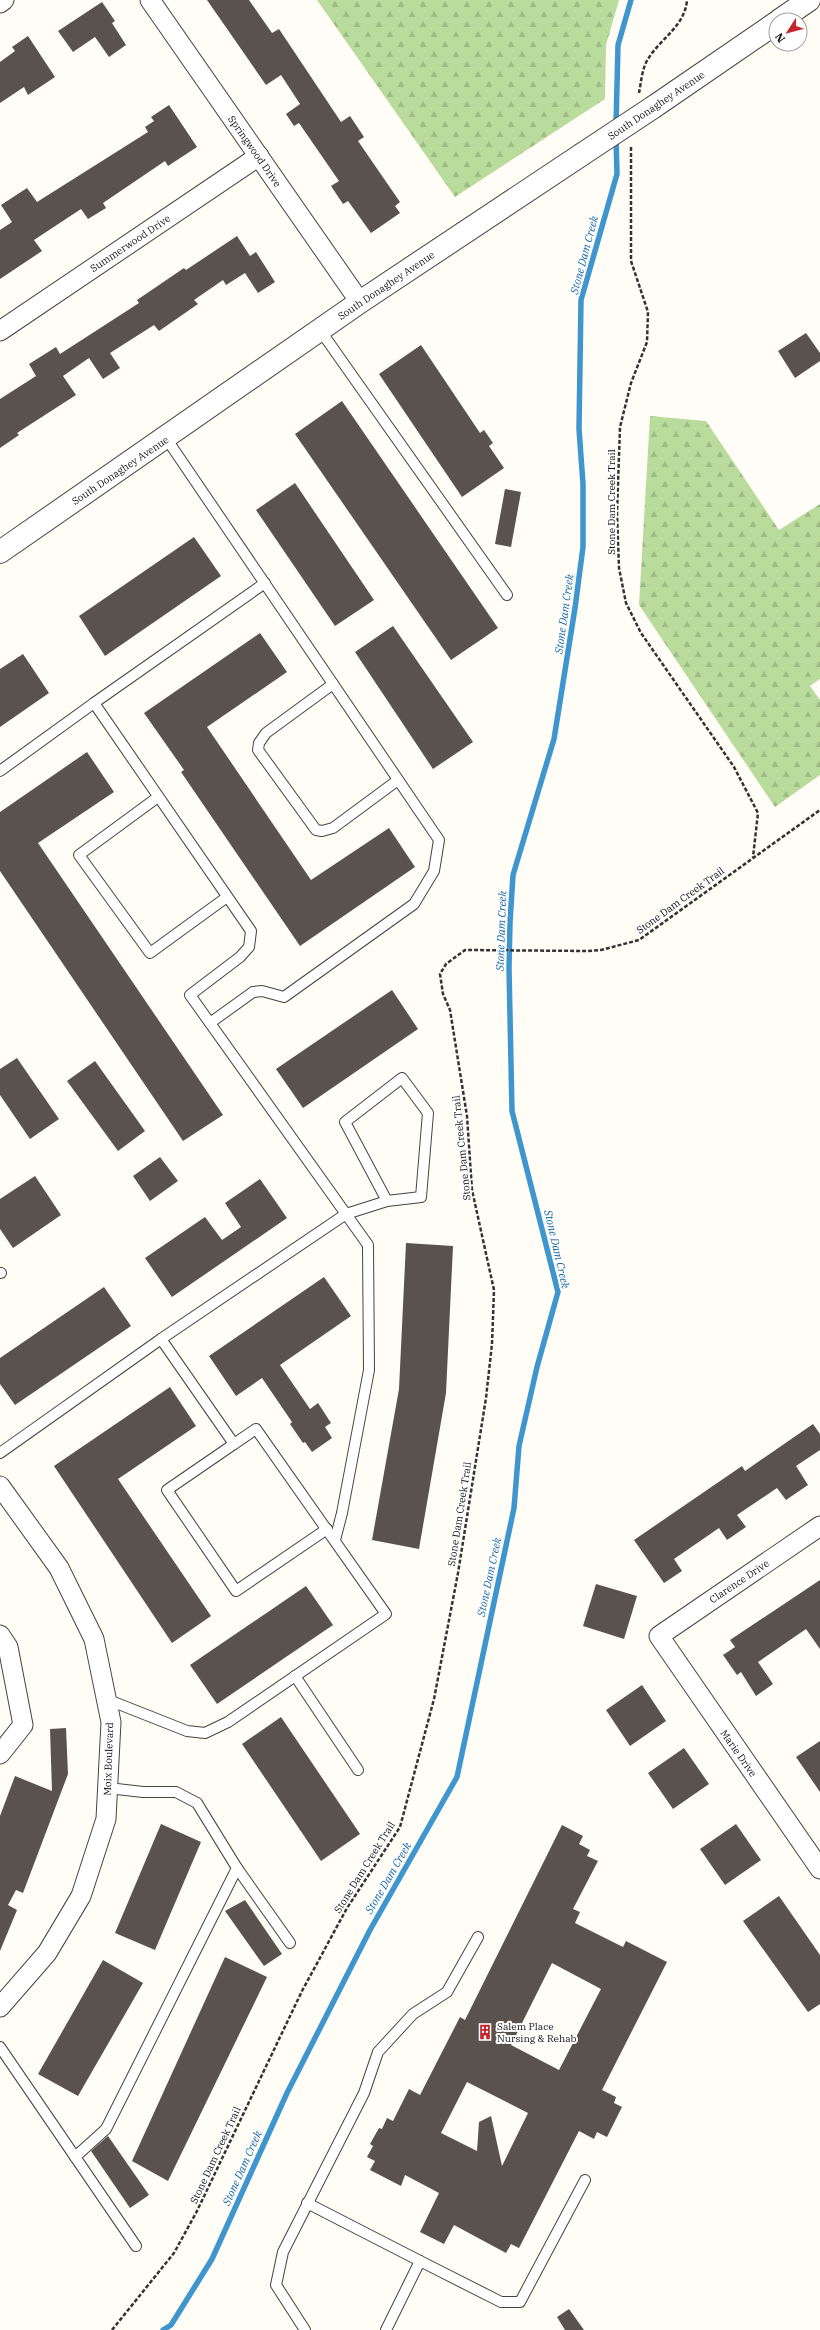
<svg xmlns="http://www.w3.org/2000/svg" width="820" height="2330" viewBox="0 0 820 2330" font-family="'IBM Plex Serif',serif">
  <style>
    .forest { fill: url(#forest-firs) }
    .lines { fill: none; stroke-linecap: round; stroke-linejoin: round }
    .stream { stroke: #3f96cf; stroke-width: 5.5 }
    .building { fill: #5a524d; fill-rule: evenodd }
    .service-casing { stroke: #444; stroke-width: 12 }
    .minor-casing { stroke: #444; stroke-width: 21 }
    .tertiary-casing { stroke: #444; stroke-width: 24 }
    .path { stroke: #333; stroke-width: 2.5; stroke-dasharray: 4 2; stroke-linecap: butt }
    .service { stroke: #fff; stroke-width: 10 }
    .minor { stroke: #fff; stroke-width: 19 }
    .tertiary { stroke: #fff; stroke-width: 22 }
    .tertiary-bridge-casing { stroke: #444; stroke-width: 24; stroke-linecap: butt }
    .tertiary-bridge { stroke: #fff; stroke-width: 22 }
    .labels { text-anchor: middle; stroke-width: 4; stroke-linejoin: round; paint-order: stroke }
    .street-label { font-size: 10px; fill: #111; stroke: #fff }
    .poi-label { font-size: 10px; fill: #111; stroke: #fff; text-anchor: start }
    .water-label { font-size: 11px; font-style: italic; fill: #1768a6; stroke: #fff }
  </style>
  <defs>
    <pattern id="forest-firs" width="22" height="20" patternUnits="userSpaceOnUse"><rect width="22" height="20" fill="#b9dc9c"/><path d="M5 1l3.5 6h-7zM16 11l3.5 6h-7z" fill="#9ebc85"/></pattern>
  </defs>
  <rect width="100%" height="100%" fill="#fffdf5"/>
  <g class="forest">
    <polygon points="317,0 619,0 606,45 605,99 455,197"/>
    <polygon points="650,416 706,421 779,530 820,504 820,679 810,686 820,700 820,775 775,807 639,605"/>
  </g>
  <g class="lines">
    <g class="stream">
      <polyline points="616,125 618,45 631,0"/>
      <polyline points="163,2330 171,2325 212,2259 287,2093 370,1930 457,1777 514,1508 519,1446 537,1367 558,1292 512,1111 509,968 510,922 513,875 554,739 575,608 583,547 583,484 579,429 581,300 617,174 616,138"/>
    </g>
  </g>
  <g class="building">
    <polygon points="207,0 249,0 272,33 279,29 341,122 350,116 364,137 358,141 400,202 395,206 400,213 371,233 348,201 343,204 331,186 339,181 299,123 294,126 286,114 300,104 281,75 266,85"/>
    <polygon points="102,2 115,21 112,23 126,45 109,57 95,37 73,52 58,31"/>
    <polygon points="28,36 55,77 28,95 24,87 0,103 0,62 15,51 12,47"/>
    <polygon points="169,105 197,147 168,166 165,161 103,203 106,208 88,219 81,209 34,240 42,251 0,279 0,230 12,222 1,205 27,188 37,202 148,132 145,127 154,121 151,117"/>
    <polygon points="237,236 250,256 256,252 275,282 258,293 245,273 226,285 223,280 194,300 198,304 159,331 154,325 110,353 120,368 103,379 89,358 63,376 76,395 17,433 19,435 0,448 0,399 36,376 29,364 56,347 60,354 139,303 137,300 184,268 186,270"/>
    <polygon points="806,333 820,353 820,361 795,378 778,351"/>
    <polygon points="421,345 480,433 484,430 493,443 489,446 504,468 462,497 379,374"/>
    <polygon points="342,401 498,628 451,660 295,434"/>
    <polygon points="295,483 374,600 335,626 256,510"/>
    <polygon points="505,489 521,492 511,547 495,544"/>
    <polygon points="194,537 221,576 105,656 79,616"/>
    <polygon points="393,626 473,742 433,769 355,652"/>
    <polygon points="260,633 287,672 207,727 311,880 389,828 415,867 300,946 181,772 184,770 144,713"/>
    <polygon points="23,654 49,693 0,727 0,669"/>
    <polygon points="87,752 114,792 38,843 223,1115 183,1141 0,871 0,812"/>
    <polygon points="392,990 418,1029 303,1108 276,1069"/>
    <polygon points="17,1058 59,1119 30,1139 0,1095 0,1069"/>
    <polygon points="95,1061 145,1131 118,1151 67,1081"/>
    <polygon points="160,1157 178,1181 150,1201 133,1176"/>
    <polygon points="35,1176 61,1215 13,1248 0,1229 0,1199"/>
    <polygon points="260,1179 287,1218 172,1297 145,1258 205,1217 222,1240 241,1227 225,1203"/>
    <polygon points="406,1243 453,1246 446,1393 419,1549 372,1540 399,1389"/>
    <polygon points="324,1277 351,1316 280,1365 310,1409 318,1403 331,1423 325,1427 332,1438 312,1452 305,1442 303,1443 290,1424 292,1422 262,1378 236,1396 209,1356"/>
    <polygon points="104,1287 131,1326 15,1405 0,1384 0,1358"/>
    <polygon points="170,1387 196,1426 118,1479 211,1616 172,1643 54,1466"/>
    <polygon points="813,1424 820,1434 820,1450 796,1466 808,1485 786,1500 777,1488 737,1515 746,1527 727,1540 719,1528 674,1559 682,1571 664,1583 634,1540 742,1466 745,1471"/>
    <polygon points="820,1580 820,1649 806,1629 758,1662 773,1684 756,1696 741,1672 737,1675 723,1655 735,1647 730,1640"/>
    <polygon points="596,1584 637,1596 624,1639 583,1626"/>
    <polygon points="306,1586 333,1625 217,1704 190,1665"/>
    <polygon points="642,1685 666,1721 630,1746 606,1710"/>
    <polygon points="281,1717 360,1834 321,1861 242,1744"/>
    <polygon points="66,1728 68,1774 23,1893 16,1890 8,1905 17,1910 0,1951 0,1816 15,1776 52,1791 50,1729"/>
    <polygon points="820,1741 820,1792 796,1757"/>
    <polygon points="684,1748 709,1784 673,1809 648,1773"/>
    <polygon points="161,1824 201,1842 155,1950 115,1933"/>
    <polygon points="736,1824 761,1860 725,1885 700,1849"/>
    <path d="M562,1825L583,1836L579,1844L590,1850L587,1856L598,1861L573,1909L580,1912L575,1923L623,1947L626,1941L667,1962L602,2090L616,2097L614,2103L622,2107L607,2137L597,2132L594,2139L579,2131L519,2248L511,2244L506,2253L454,2225L444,2244L420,2232L439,2193L405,2175L401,2186L370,2170L375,2161L367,2157L373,2146L370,2144L379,2128L382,2129L387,2118L393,2121L409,2089L420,2095L460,2017L465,2020ZM552,1963L601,1989L559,2070L511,2045ZM467,2082L528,2113L502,2166L491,2116L479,2122L477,2151L441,2133Z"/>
    <polygon points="779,1896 820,1955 820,2004 808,2012 743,1921"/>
    <polygon points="245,1900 282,1954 264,1966 225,1911"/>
    <polygon points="225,1957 267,1977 168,2181 132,2161"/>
    <polygon points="103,1960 143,1983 78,2096 38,2074"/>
    <polygon points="108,2136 149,2195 130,2208 91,2151"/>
    <polygon points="569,2309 584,2330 565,2330 557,2317"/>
  </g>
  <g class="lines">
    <g class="service-casing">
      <g id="service">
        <polyline points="320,330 507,595"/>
        <polyline points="166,438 439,840 434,871 414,904 284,997 262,991 253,992 210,1023"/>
        <polyline points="265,583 94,703 251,931 249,947 240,957 190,995 368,1245 369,1370 342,1513 335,1540"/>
        <polyline points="333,684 266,733 259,743 258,750 316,830 322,831 333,828 398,780"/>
        <polyline points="0,771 94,703"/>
        <polyline points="158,797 79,855 150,953 227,897"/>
        <polyline points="0,1273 1,1273"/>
        <polyline points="161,1339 346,1214 387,1201 421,1197 428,1113 402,1078 345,1122 387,1201"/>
        <polyline points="234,1444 167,1490 236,1591 327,1529"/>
        <polyline points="0,1453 161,1339 234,1444 256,1429 386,1614 228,1722 205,1733 187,1731 106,1699"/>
        <polyline points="295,1676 358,1770"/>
        <polyline points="237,1868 290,1943"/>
        <polyline points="0,2047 136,2246"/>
        <polyline points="75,2157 106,2129 237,1868 197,1803 176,1792 143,1792 108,1788"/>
        <polyline points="307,2203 420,2261"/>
        <polyline points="305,2330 276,2285 283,2252 364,2093 378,2052 413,2014 447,1992 478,1937"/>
        <polyline points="386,2330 420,2261 501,2302 520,2302 585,2180"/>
      </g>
    </g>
    <g class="minor-casing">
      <g id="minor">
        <polyline points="150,0 360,302"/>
        <polyline points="0,3 4,0"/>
        <polyline points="0,331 259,156"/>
        <polyline points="0,1486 59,1568 94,1639 111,1722 106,1819 81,1896 47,1953 0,2007"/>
        <polyline points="820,1526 659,1636 820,1869"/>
        <polyline points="0,1635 8,1647 23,1725 0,1754"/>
      </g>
    </g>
    <g class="tertiary-casing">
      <g id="tertiary">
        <polyline points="780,20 809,0"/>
        <polyline points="655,106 776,23"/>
        <polyline points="0,552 360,302 581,155"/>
      </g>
    </g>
    <g class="path">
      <path d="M639,93C641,83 642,68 648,59C661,38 685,26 687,0"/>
      <polyline points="631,147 631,261 648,312 647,342 631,383 620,427 617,513 619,568 626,603 641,633 734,767 758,813 753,857"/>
      <polyline points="112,2330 174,2253 196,2213 302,1991 347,1908 400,1827 434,1699 458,1573 486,1398 492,1344 494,1290 472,1190 467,1116 450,1010 443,994 440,974 446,964 465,950 587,951 601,950 639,940 820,810"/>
    </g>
    <use href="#service" class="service"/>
    <use href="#minor" class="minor"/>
    <use href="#tertiary" class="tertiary"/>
    <g class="tertiary-bridge-casing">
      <polyline id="tertiary-bridge" points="581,155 655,106"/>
    </g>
    <use href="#tertiary-bridge" class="tertiary-bridge"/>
  </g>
  <defs>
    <g id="building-bare" transform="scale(1.2)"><path d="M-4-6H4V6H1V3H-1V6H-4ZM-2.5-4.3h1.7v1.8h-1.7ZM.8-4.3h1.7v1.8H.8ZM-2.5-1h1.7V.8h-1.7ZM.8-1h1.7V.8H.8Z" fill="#c4262e" stroke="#fff" stroke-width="2.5" paint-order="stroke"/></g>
  </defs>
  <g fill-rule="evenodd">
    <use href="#building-bare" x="485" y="2032"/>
  </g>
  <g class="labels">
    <g class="street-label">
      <text transform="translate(656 105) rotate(-34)" y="4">South Donaghey Avenue</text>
      <text transform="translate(255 151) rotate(55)" y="4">Springwood Drive</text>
      <text transform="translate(130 243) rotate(-34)" y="4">Summerwood Drive</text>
      <text transform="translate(386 285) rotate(-34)" y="4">South Donaghey Avenue</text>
      <text transform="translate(120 470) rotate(-34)" y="4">South Donaghey Avenue</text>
      <text transform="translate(611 502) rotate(-90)" y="4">Stone Dam Creek Trail</text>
      <text transform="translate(680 900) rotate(-36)" y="4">Stone Dam Creek Trail</text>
      <text transform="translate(461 1148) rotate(-96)" y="4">Stone Dam Creek Trail</text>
      <text transform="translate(459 1514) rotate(-81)" y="4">Stone Dam Creek Trail</text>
      <text transform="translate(739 1581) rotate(-34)" y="4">Clarence Drive</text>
      <text transform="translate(739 1753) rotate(55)" y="4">Marie Drive</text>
      <text transform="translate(108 1759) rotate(-88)" y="4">Moix Boulevard</text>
      <text transform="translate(364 1867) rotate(-58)" y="4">Stone Dam Creek Trail</text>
      <text transform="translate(215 2155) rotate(-65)" y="4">Stone Dam Creek Trail</text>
    </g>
    <g class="poi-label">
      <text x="497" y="2030">Salem Place<tspan x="497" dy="12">Nursing &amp; Rehab</tspan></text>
    </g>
    <g class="water-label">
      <text transform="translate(584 255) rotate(-75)" y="4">Stone Dam Creek</text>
      <text transform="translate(564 614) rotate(-82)" y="4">Stone Dam Creek</text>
      <text transform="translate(501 931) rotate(-88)" y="4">Stone Dam Creek</text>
      <text transform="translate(557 1249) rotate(77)" y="4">Stone Dam Creek</text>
      <text transform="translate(489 1577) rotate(-78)" y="4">Stone Dam Creek</text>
      <text transform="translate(388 1878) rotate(-60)" y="4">Stone Dam Creek</text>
      <text transform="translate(242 2168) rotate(-66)" y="4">Stone Dam Creek</text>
    </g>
  </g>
  <g transform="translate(788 32) rotate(234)"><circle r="19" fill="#ffffff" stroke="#a0a0a0"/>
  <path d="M0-3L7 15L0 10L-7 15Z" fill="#c4262e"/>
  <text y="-6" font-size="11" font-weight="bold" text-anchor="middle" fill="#111111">N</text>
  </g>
</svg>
